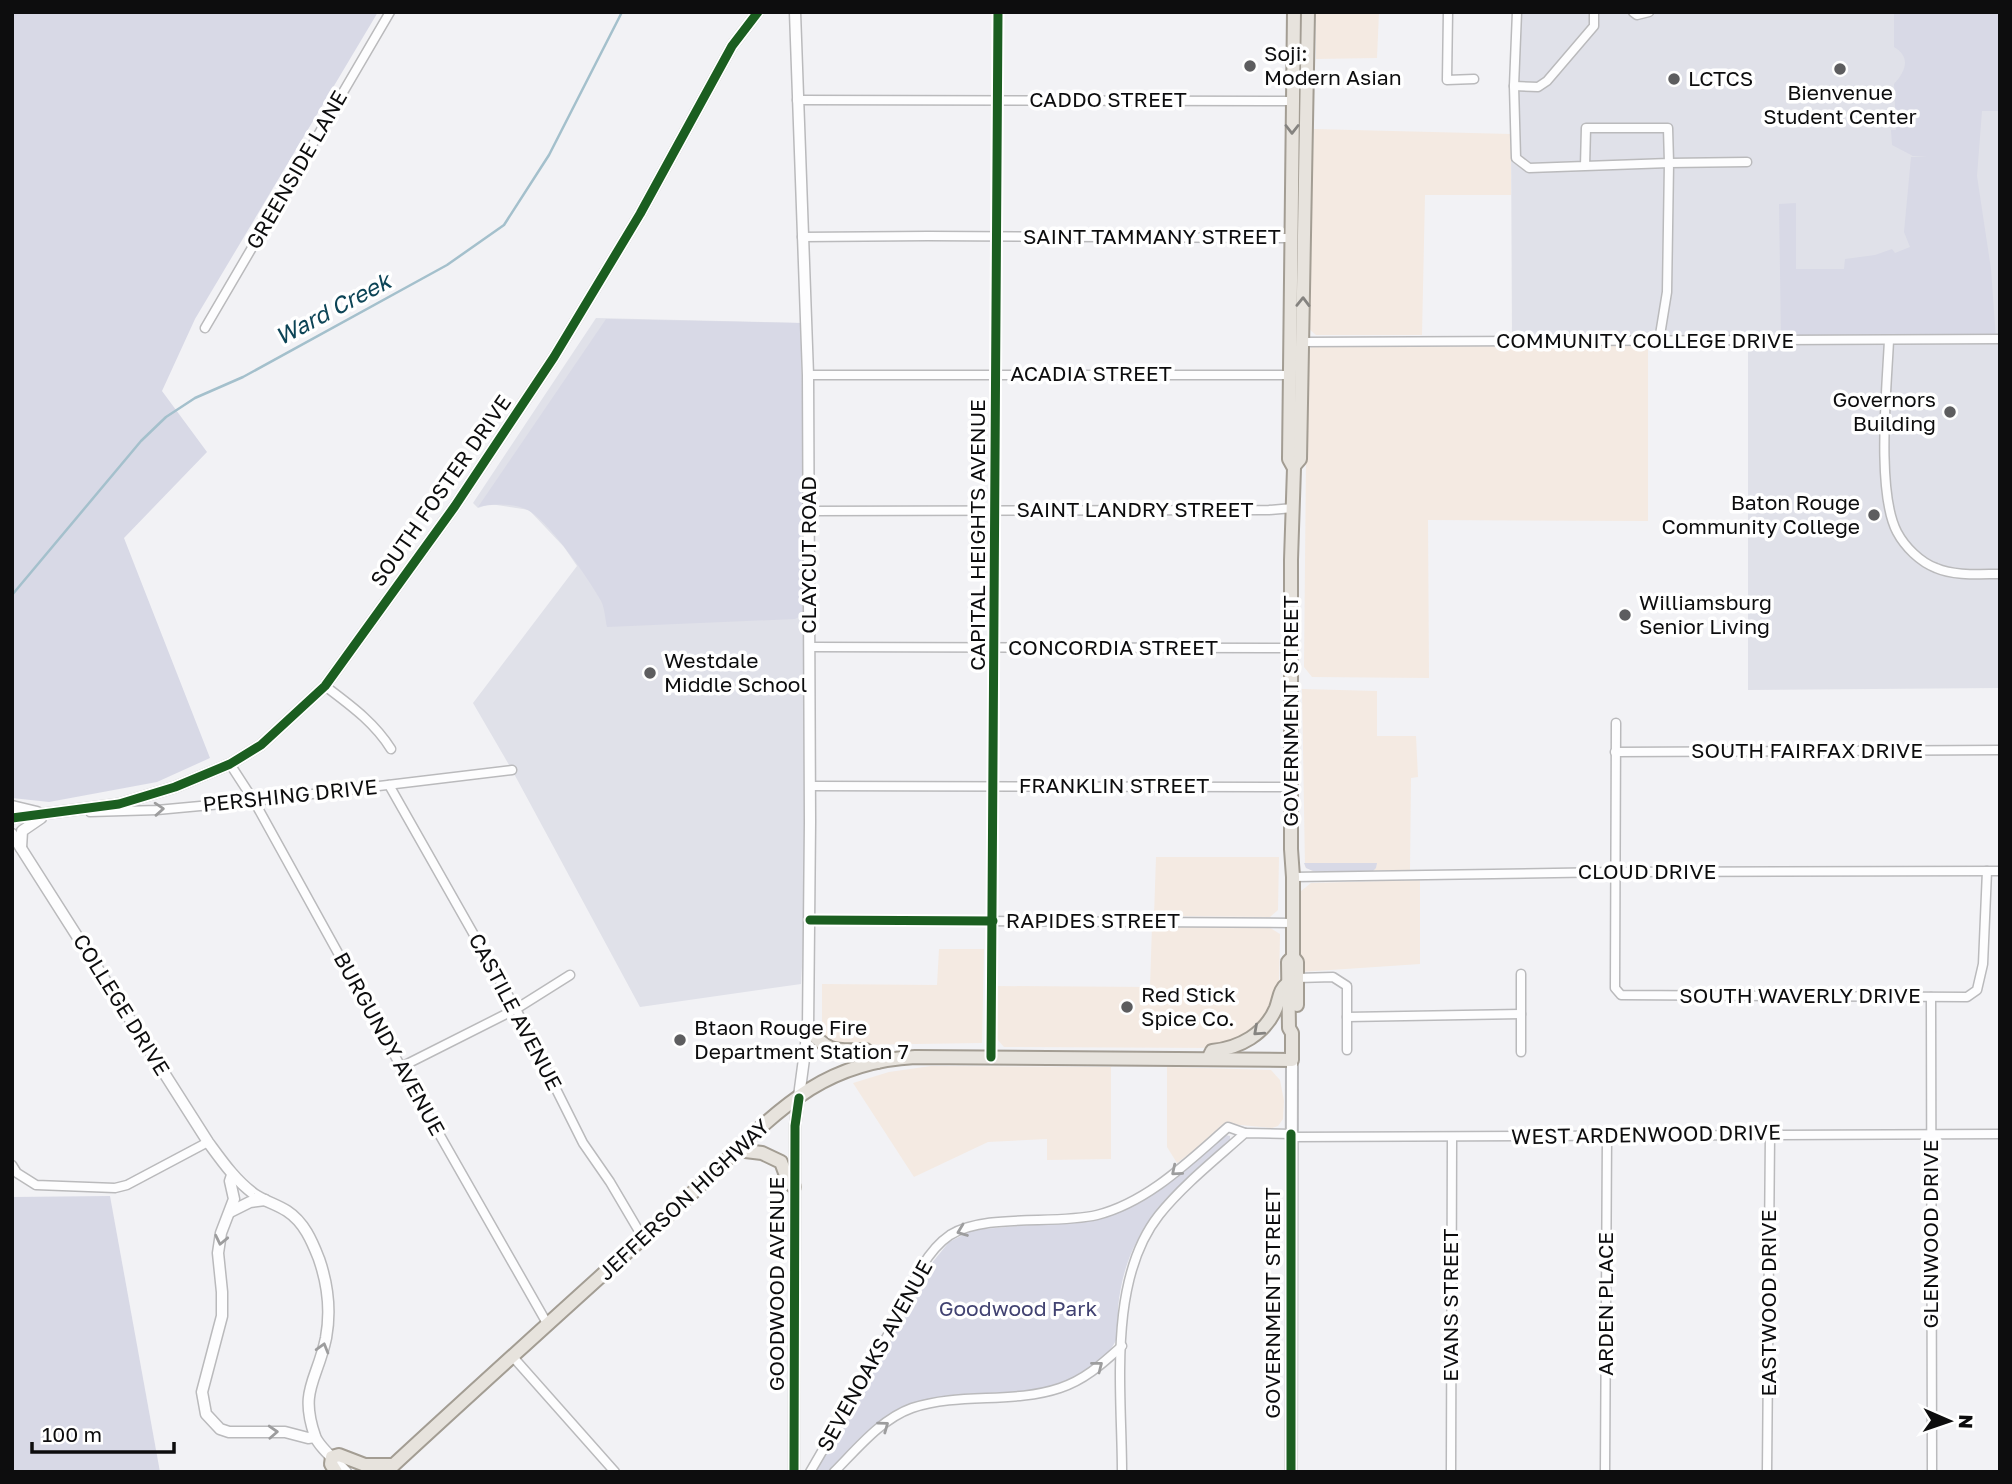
<svg xmlns="http://www.w3.org/2000/svg" width="2012" height="1484" viewBox="0 0 2012 1484" font-family="'Golos Text',sans-serif">
  <style>
    .commercial { fill: #f4eae2 }
    .built { fill: #e0e1e9 }
    .green { fill: #d8d9e6 }
    .lines { fill: none; stroke-linecap: round; stroke-linejoin: round }
    .stream { stroke: #a4c0cc; stroke-width: 2.5 }
    .minor-casing { stroke: #bababc; stroke-width: 11 }
    .tertiary-casing { stroke: #bababc; stroke-width: 13 }
    .secondary-casing { stroke: #bababc; stroke-width: 14 }
    .primary-casing { stroke: #a39d93; stroke-width: 16 }
    .minor { stroke: #fdfdfe; stroke-width: 8 }
    .tertiary { stroke: #fdfdfe; stroke-width: 10 }
    .secondary { stroke: #fdfdfe; stroke-width: 10 }
    .primary { stroke: #e7e3dd; stroke-width: 12 }
    .cycleway-casing { stroke: #fff; stroke-width: 13 }
    .cycleway { stroke: #1b5e20; stroke-width: 9 }
    .oneway { stroke: #858380 }
    .oneway2 { stroke: #9d9d9e }
    .poi-dot { fill: #5d5d5f; stroke: #fff; stroke-width: 2.5 }
    .labels { text-anchor: middle; stroke-width: 7; stroke-linejoin: round; paint-order: stroke }
    .poi-label { font-size: 21px; fill: #0d0d0e; stroke: #fff; text-anchor: start }
    .street-label { font-size: 21px; fill: #0d0d0e; stroke: #fff }
    .park-label { font-size: 21px; fill: #414271; stroke: #fff }
    .water-label { font-size: 23px; font-style: italic; fill: #0c4456; stroke: #fff }
  </style>
  <rect width="100%" height="100%" fill="#f2f2f5"/>
  <g class="commercial">
    <polygon points="1316,12 1379,12 1377,58 1316,59"/>
    <polygon points="1314,129 1511,134 1511,195 1425,195 1422,335 1316,335 1307,327"/>
    <polygon points="1648,341 1648,521 1428,520 1429,678 1312,677 1304,667 1307,357 1313,342"/>
    <polygon points="1302,689 1377,691 1377,736 1416,736 1418,777 1411,778 1410,870 1313,871 1305,867"/>
    <polygon points="1156,857 1279,857 1278,910 1270,917 1154,916"/>
    <polygon points="1420,880 1420,964 1300,972 1300,892 1311,883"/>
    <polygon points="1152,926 1269,927 1280,934 1279,982 1273,1002 1263,1019 1248,1034 1216,1048 1004,1047 996,1038 997,986 1150,987"/>
    <polygon points="939,949 984,949 982,1043 848,1045 829,1043 822,1037 822,984 937,985"/>
    <polygon points="931,1066 1111,1067 1111,1159 1047,1160 1047,1139 988,1142 914,1177 853,1083 889,1072"/>
    <polygon points="1167,1067 1271,1070 1280,1080 1284,1101 1283,1119 1278,1126 1272,1128 1230,1124 1177,1163 1167,1147"/>
  </g>
  <g class="built">
    <polygon points="1517,12 2000,12 2000,688 1748,690 1748,341 1512,342 1511,134"/>
    <polygon points="596,318 801,323 806,895 801,984 640,1007 512,770 473,703 577,566 564,547 529,510 490,504 478,508 473,503"/>
  </g>
  <g class="green">
    <polygon points="12,12 378,12 195,319 162,391 207,452 124,538 210,758 157,782 49,802 12,798"/>
    <path d="M1894,12H2000V111H1982L1977,176L1991,269L1996,339L1781,340L1779,204L1796,203V269H1844L1845,259L1875,255L1892,249L1895,253L1910,247L1904,232L1911,157H1928L1913,156L1892,145L1891,130H1896L1894,84C1906,71 1911,57 1894,47Z"/>
    <path d="M606,319L801,323L805,610L801,616L795,619L607,627C605,619 605,609 601,601C589,579 551,525 531,512C517,503 494,503 478,507Z"/>
    <polygon points="1304,863 1377,863 1376,868 1373,871 1313,871 1306,868"/>
    <path d="M1226,1135L1230,1136V1140C1196,1171 1158,1200 1137,1241C1126,1261 1120,1286 1118,1308C1118,1318 1119,1330 1116,1340C1112,1350 1100,1362 1092,1368C1039,1406 974,1383 916,1403C879,1416 855,1444 829,1472H814L878,1362L927,1269L949,1242L973,1230L1087,1220L1169,1180Z"/>
    <polygon points="110,1196 160,1472 12,1472 12,1197"/>
  </g>
  <g class="lines">
    <polyline class="stream" points="12,595 141,441 166,417 195,398 243,377 447,265 504,225 549,155 622,12"/>
    <g class="minor-casing">
      <g id="minor">
        <polyline points="1448,12 1447,80 1474,79"/>
        <path d="M1517,12L1514,86L1516,158L1529,168C1576,166 1622,165 1669,163L1668,128H1586L1585,166"/>
        <polyline points="1633,12 1637,15 1649,12"/>
        <polyline points="1514,86 1538,87 1547,81 1594,26 1594,12"/>
        <polyline points="797,100 1293,101"/>
        <polyline points="802,237 928,236 1291,238"/>
        <polyline points="205,328 390,12"/>
        <path d="M1889,340C1887,386 1876,492 1897,532C1905,547 1920,562 1936,568C1954,576 1980,574 2000,574"/>
        <polyline points="1659,341 1667,292 1669,163 1747,162"/>
        <polyline points="1301,342 2000,339"/>
        <polyline points="808,375 1290,375"/>
        <polyline points="809,511 1269,510 1293,508"/>
        <polyline points="809,647 1291,648"/>
        <path d="M325,686C350,705 374,722 391,749"/>
        <polyline points="1616,723 1615,988 1621,995 1967,997 1977,990 1983,964 1987,871"/>
        <polyline points="1615,752 2000,750"/>
        <polyline points="230,764 254,801 401,1067 548,1325"/>
        <polyline points="389,785 516,1009 583,1143 610,1182 643,1238"/>
        <polyline points="810,786 1291,787"/>
        <polyline points="90,812 157,810 254,801 512,770"/>
        <polyline points="1293,877 1615,872 2000,871"/>
        <polyline points="810,920 1293,923"/>
        <polyline points="1297,978 1333,977 1347,986 1347,1050"/>
        <polyline points="1931,997 1932,1472"/>
        <polyline points="1347,1017 1521,1014"/>
        <polyline points="1521,1052 1521,974"/>
        <polyline points="991,1057 998,12"/>
        <polyline points="401,1067 516,1009 570,975"/>
        <polyline points="1291,1137 2000,1134"/>
        <polyline points="12,1165 17,1173 36,1185 115,1188 127,1185 208,1142"/>
        <polyline points="513,1357 615,1472"/>
        <path d="M810,1472C837,1426 863,1380 889,1333C906,1302 919,1256 950,1235C985,1213 1055,1225 1097,1215C1148,1202 1189,1161 1228,1127L1245,1133"/>
        <path d="M834,1472C857,1449 881,1419 912,1408C960,1392 1013,1404 1060,1388C1085,1380 1103,1363 1122,1346"/>
        <path d="M1122,1472C1122,1392 1107,1281 1159,1215C1183,1185 1216,1159 1245,1133L1291,1134"/>
        <polyline points="1451,1472 1452,1138"/>
        <polyline points="1605,1472 1607,1135"/>
        <polyline points="1767,1472 1770,1134"/>
      </g>
    </g>
    <g class="tertiary-casing">
      <g id="tertiary">
        <polyline points="12,806 37,812"/>
        <polyline points="12,818 119,804 175,787 230,764 261,745 325,686 455,506 554,357 640,214 732,46 758,12"/>
        <path d="M12,834L208,1142C222,1161 235,1180 254,1194C264,1201 276,1204 287,1211C304,1222 312,1241 319,1259C328,1285 331,1311 326,1338C317,1381 299,1390 315,1436C318,1446 338,1463 346,1472"/>
        <polyline points="21,848 22,831 41,818"/>
        <polyline points="232,1175 230,1181 234,1199 221,1233 218,1253 222,1292 222,1316 202,1392 206,1414 220,1429 229,1432 285,1432 308,1438 315,1437"/>
        <polyline points="230,1212 250,1202 265,1200"/>
        <polyline points="794,1472 795,1126 808,1029 810,822 808,375 795,12"/>
      </g>
    </g>
    <g class="secondary-casing">
      <polyline id="secondary" points="1291,1472 1292,1060"/>
    </g>
    <g class="primary-casing">
      <g id="primary">
        <polyline points="1294,12 1289,459 1294,468 1291,560 1291,849 1293,877 1293,957 1297,962 1297,1005"/>
        <polyline points="1294,466 1300,459 1308,12"/>
        <path d="M808,1029C830,1054 835,1050 866,1050L877,1062"/>
        <path d="M1210,1055L1212,1051C1240,1048 1265,1034 1276,1008C1280,997 1279,990 1288,983"/>
        <polyline points="737,1150 762,1153 781,1162 788,1181 794,1187"/>
        <polyline points="336,1472 331,1464 332,1457 339,1455 365,1465 393,1465"/>
        <path d="M386,1472C482,1383 579,1296 676,1208C720,1169 760,1121 810,1089C842,1069 878,1059 915,1057L1292,1060V1033L1289,1028L1288,962L1293,957"/>
      </g>
    </g>
    <use href="#minor" class="minor"/>
    <use href="#tertiary" class="tertiary"/>
    <use href="#secondary" class="secondary"/>
    <use href="#primary" class="primary"/>
    <g class="cycleway-casing">
      <g id="cycleway">
        <polyline points="12,818 119,804 175,787 230,764 261,745 325,686 455,506 554,357 640,214 732,46 758,12"/>
        <polyline points="810,920 993,921"/>
        <polyline points="991,1057 998,12"/>
        <polyline points="794,1472 795,1126 799,1098"/>
        <polyline points="1291,1472 1291,1134"/>
      </g>
    </g>
    <use href="#cycleway" class="cycleway"/>
  </g>
  <defs><path id="oneway-chevron" d="M-2-3.5L2.5 0L-2 3.5" fill="none" stroke-width="1.6" stroke-linecap="round" stroke-linejoin="round" transform="scale(1.75)"/></defs>
  <g class="oneway">
    <use href="#oneway-chevron" transform="translate(1292 129) rotate(90)"/>
    <use href="#oneway-chevron" transform="translate(1303 302) rotate(-89)"/>
    <use href="#oneway-chevron" transform="translate(1258 1031) rotate(138)"/>
  </g>
  <g class="oneway2">
    <use href="#oneway-chevron" transform="translate(159 809) rotate(-4)"/>
    <use href="#oneway-chevron" transform="translate(1176 1171) rotate(140)"/>
    <use href="#oneway-chevron" transform="translate(962 1231) rotate(159)"/>
    <use href="#oneway-chevron" transform="translate(221 1240) rotate(102)"/>
    <use href="#oneway-chevron" transform="translate(323 1348) rotate(-74)"/>
    <use href="#oneway-chevron" transform="translate(1098 1366) rotate(-38)"/>
    <use href="#oneway-chevron" transform="translate(884 1426) rotate(-36)"/>
    <use href="#oneway-chevron" transform="translate(273 1432) rotate(-3)"/>
  </g>
  <g class="poi-dot">
    <circle cx="1250" cy="66" r="7"/>
    <circle cx="1840" cy="69" r="7"/>
    <circle cx="1674" cy="79" r="7"/>
    <circle cx="1950" cy="412" r="7"/>
    <circle cx="1874" cy="515" r="7"/>
    <circle cx="1625" cy="615" r="7"/>
    <circle cx="650" cy="673" r="7"/>
    <circle cx="1127" cy="1007" r="7"/>
    <circle cx="680" cy="1040" r="7"/>
  </g>
  <g class="labels">
    <g class="poi-label">
      <text x="1264" y="61">Soji:<tspan x="1264" dy="24">Modern Asian</tspan></text>
      <text x="1688" y="86">LCTCS</text>
      <text x="1840" y="100" text-anchor="middle">Bienvenue<tspan x="1840" dy="24">Student Center</tspan></text>
      <text x="1936" y="407" text-anchor="end">Governors<tspan x="1936" dy="24">Building</tspan></text>
      <text x="1860" y="510" text-anchor="end">Baton Rouge<tspan x="1860" dy="24">Community College</tspan></text>
      <text x="1639" y="610">Williamsburg<tspan x="1639" dy="24">Senior Living</tspan></text>
      <text x="664" y="668">Westdale<tspan x="664" dy="24">Middle School</tspan></text>
      <text x="1141" y="1002">Red Stick<tspan x="1141" dy="24">Spice Co.</tspan></text>
      <text x="694" y="1035">Btaon Rouge Fire<tspan x="694" dy="24">Department Station 7</tspan></text>
    </g>
    <g class="street-label">
      <text x="1108" y="107">CADDO STREET</text>
      <text transform="translate(297 170) rotate(-60)" y="7">GREENSIDE LANE</text>
      <text x="1152" y="244">SAINT TAMMANY STREET</text>
      <text x="1645" y="348">COMMUNITY COLLEGE DRIVE</text>
      <text x="1091" y="381">ACADIA STREET</text>
      <text transform="translate(441 491) rotate(-55)" y="7">SOUTH FOSTER DRIVE</text>
      <text x="1135" y="517">SAINT LANDRY STREET</text>
      <text transform="translate(978 535) rotate(-90)" y="7">CAPITAL HEIGHTS AVENUE</text>
      <text transform="translate(809 555) rotate(-90)" y="7">CLAYCUT ROAD</text>
      <text x="1113" y="655">CONCORDIA STREET</text>
      <text transform="translate(1291 711) rotate(-90)" y="7">GOVERNMENT STREET</text>
      <text x="1807" y="758">SOUTH FAIRFAX DRIVE</text>
      <text x="1114" y="793">FRANKLIN STREET</text>
      <text transform="translate(290 796) rotate(-6)" y="7">PERSHING DRIVE</text>
      <text x="1647" y="879">CLOUD DRIVE</text>
      <text x="1093" y="928">RAPIDES STREET</text>
      <text x="1800" y="1003">SOUTH WAVERLY DRIVE</text>
      <text transform="translate(121 1005) rotate(58)" y="7">COLLEGE DRIVE</text>
      <text transform="translate(515 1012) rotate(62)" y="7">CASTILE AVENUE</text>
      <text transform="translate(389 1044) rotate(61)" y="7">BURGUNDY AVENUE</text>
      <text transform="translate(1646 1135) rotate(-1)" y="7">WEST ARDENWOOD DRIVE</text>
      <text transform="translate(684 1200) rotate(-43)" y="7">JEFFERSON HIGHWAY</text>
      <text transform="translate(1931 1234) rotate(-90)" y="7">GLENWOOD DRIVE</text>
      <text transform="translate(777 1284) rotate(-90)" y="7">GOODWOOD AVENUE</text>
      <text transform="translate(1273 1303) rotate(-90)" y="7">GOVERNMENT STREET</text>
      <text transform="translate(1769 1303) rotate(-90)" y="7">EASTWOOD DRIVE</text>
      <text transform="translate(1606 1304) rotate(-90)" y="7">ARDEN PLACE</text>
      <text transform="translate(1451 1305) rotate(-90)" y="7">EVANS STREET</text>
      <text transform="translate(875 1356) rotate(-61)" y="7">SEVENOAKS AVENUE</text>
    </g>
    <g class="park-label">
      <text x="1018" y="1316">Goodwood Park</text>
    </g>
    <g class="water-label">
      <text transform="translate(333 309) rotate(-28)" y="8">Ward Creek</text>
    </g>
  </g>
  <rect width="2012" height="1484" fill="none" stroke="#0d0d0e" stroke-width="28"/>
  <g transform="translate(1949 1421) rotate(92)" stroke="#ffffff" stroke-width="5" paint-order="stroke">
  <path d="M0-5L12 26L0 18L-12 26Z" fill="#0d0d0e"/>
  <text y="-10" font-size="19" font-weight="bold" text-anchor="middle" fill="#0d0d0e">N</text>
  </g>
  <path d="M32 1442v10h142v-10" fill="none" stroke="#0d0d0e" stroke-width="3.5"/>
  <text x="42" y="1442" font-size="21" fill="#0d0d0e" stroke="#ffffff" stroke-width="5" paint-order="stroke">100 m</text>
</svg>
